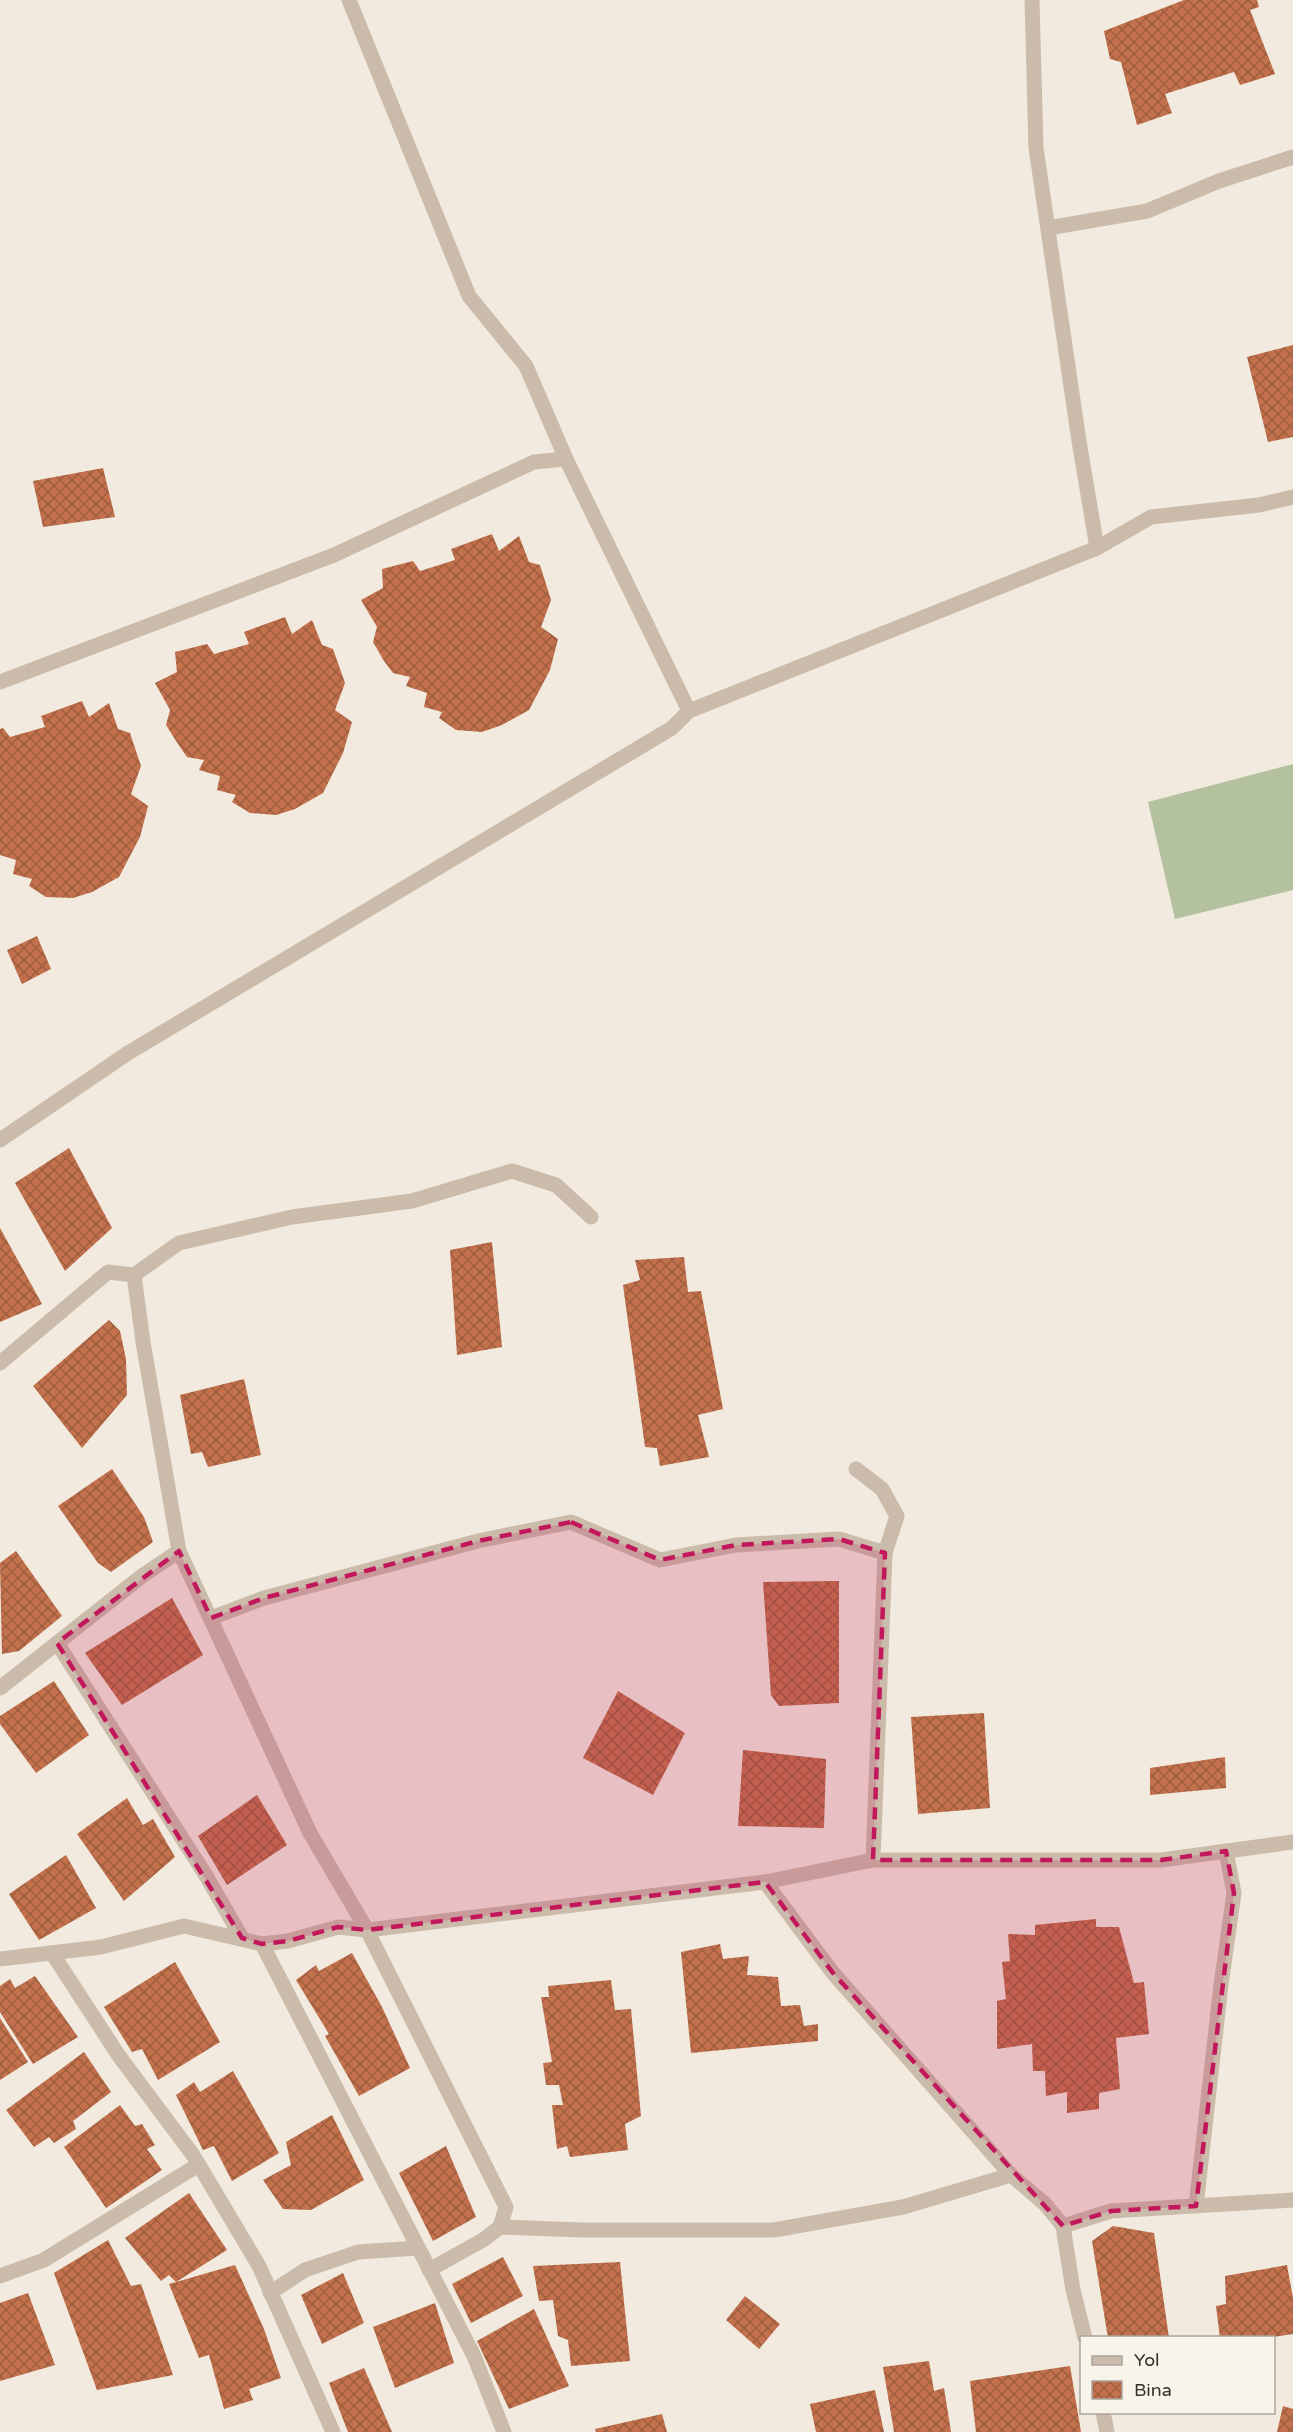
<svg xmlns="http://www.w3.org/2000/svg" width="1293" height="2432" viewBox="0 0 1293 2432" font-family="'Varela Round',sans-serif">
  <style>
    .garden { fill: #b3c19e }
    .building { fill: url(#building-cross-hatch) }
    .lines { fill: none; stroke-linecap: round; stroke-linejoin: round }
    .minor { stroke: #cabbaa; stroke-width: 15 }
    .marked { fill: #c2185b; fill-opacity: 0.2; stroke: #c2185b; stroke-width: 4.5; stroke-dasharray: 12 8; stroke-linejoin: round }
  </style>
  <defs>
    <pattern id="building-cross-hatch" width="8" height="8" patternUnits="userSpaceOnUse" patternTransform="scale(1.5)"><rect width="8" height="8" fill="#c2714c"/><path d="M0 0l8 8M0 8l8-8" fill="none" stroke="#9e5d3f"/></pattern>
  </defs>
  <rect width="100%" height="100%" fill="#f2eade"/>
  <polygon class="garden" points="1293,764 1293,890 1175,919 1148,802"/>
  <g class="building">
    <polygon points="1184,0 1257,0 1259,7 1250,10 1275,74 1240,85 1234,72 1165,94 1172,113 1137,125 1121,62 1110,59 1104,31"/>
    <polygon points="1293,345 1293,437 1268,442 1247,357"/>
    <polygon points="103,468 115,517 43,527 33,481"/>
    <polygon points="492,534 499,551 519,536 529,562 540,565 551,600 541,627 558,639 550,670 529,710 502,725 482,732 456,730 439,718 442,712 424,707 427,693 406,686 410,677 393,673 384,661 373,642 377,627 361,600 383,588 382,569 413,561 420,571 455,560 451,549"/>
    <polygon points="285,617 292,634 312,620 322,645 333,649 345,683 335,710 352,722 343,753 323,793 295,809 276,815 250,813 232,802 236,795 217,790 220,776 199,770 204,760 187,757 178,744 166,725 170,710 155,683 177,672 175,652 207,644 214,654 249,644 244,632"/>
    <polygon points="82,701 89,717 109,703 118,729 130,733 141,766 131,794 148,806 140,837 119,877 92,892 73,898 46,897 29,886 32,879 13,874 16,860 0,855 0,729 3,728 10,737 45,727 41,716"/>
    <polygon points="37,936 51,969 22,984 7,950"/>
    <polygon points="69,1148 112,1228 65,1271 15,1183"/>
    <polygon points="0,1228 42,1304 0,1322"/>
    <polygon points="492,1242 502,1347 457,1355 450,1250"/>
    <polygon points="684,1257 688,1292 701,1291 723,1409 698,1415 709,1457 660,1466 657,1448 645,1447 623,1285 640,1280 635,1260"/>
    <polygon points="109,1320 120,1331 126,1359 127,1395 82,1448 33,1386"/>
    <polygon points="244,1379 261,1455 208,1467 202,1452 191,1454 180,1395"/>
    <polygon points="112,1469 144,1517 153,1542 111,1572 98,1563 58,1506"/>
    <polygon points="16,1551 62,1616 19,1651 2,1654 0,1563"/>
    <polygon points="839,1581 839,1703 779,1706 771,1695 763,1582"/>
    <polygon points="172,1598 203,1655 122,1705 85,1653"/>
    <polygon points="54,1681 89,1735 36,1773 0,1724 0,1716"/>
    <polygon points="618,1691 685,1733 653,1795 583,1758"/>
    <polygon points="984,1713 990,1808 918,1814 911,1717"/>
    <polygon points="743,1750 826,1759 824,1828 738,1826"/>
    <polygon points="1225,1757 1226,1788 1150,1795 1150,1768"/>
    <polygon points="257,1795 287,1845 227,1885 198,1836"/>
    <polygon points="127,1798 143,1825 153,1819 175,1857 124,1901 77,1834"/>
    <polygon points="66,1855 96,1908 39,1940 9,1894"/>
    <polygon points="1096,1919 1096,1927 1119,1927 1134,1983 1144,1982 1149,2034 1116,2038 1120,2089 1099,2093 1099,2109 1067,2113 1067,2092 1046,2096 1045,2071 1033,2071 1032,2044 997,2049 997,2001 1006,1999 1002,1962 1010,1961 1008,1934 1035,1935 1035,1925"/>
    <polygon points="720,1944 723,1959 749,1956 747,1975 778,1977 781,2006 800,2005 804,2026 818,2024 818,2041 691,2053 681,1952"/>
    <polygon points="352,1953 382,2007 410,2068 359,2096 325,2036 329,2034 296,1980 316,1965 319,1971"/>
    <polygon points="175,1962 220,2042 158,2080 142,2049 132,2052 104,2007"/>
    <polygon points="35,1976 78,2037 33,2064 0,2012 0,1986 10,1979 15,1988"/>
    <polygon points="611,1980 615,2010 631,2009 641,2116 625,2124 628,2150 570,2157 567,2146 557,2149 552,2105 563,2105 559,2085 546,2085 543,2063 552,2062 541,1997 549,1997 548,1986"/>
    <polygon points="0,2018 28,2062 0,2080"/>
    <polygon points="84,2052 111,2092 73,2121 76,2129 54,2143 49,2137 34,2147 6,2110"/>
    <polygon points="233,2071 279,2153 232,2181 214,2146 203,2150 176,2095 194,2082 200,2092"/>
    <polygon points="120,2105 135,2126 142,2124 155,2145 147,2149 162,2170 106,2208 64,2147"/>
    <polygon points="332,2115 364,2180 311,2210 283,2209 263,2180 291,2165 286,2142"/>
    <polygon points="446,2146 476,2217 433,2241 399,2173"/>
    <polygon points="189,2193 227,2250 176,2282 235,2265 264,2329 281,2378 249,2389 253,2400 224,2409 209,2355 199,2358 169,2284 176,2282 169,2275 161,2281 125,2238"/>
    <polygon points="1113,2226 1154,2233 1169,2338 1108,2338 1092,2241"/>
    <polygon points="108,2240 131,2286 141,2284 173,2375 97,2390 54,2273"/>
    <polygon points="503,2257 523,2296 471,2323 452,2284"/>
    <polygon points="620,2262 630,2361 571,2366 568,2340 558,2336 553,2300 539,2301 533,2266"/>
    <polygon points="1287,2265 1293,2298 1293,2334 1267,2338 1220,2338 1216,2306 1226,2304 1225,2276"/>
    <polygon points="343,2273 364,2323 322,2344 301,2295"/>
    <polygon points="28,2293 55,2365 0,2381 0,2303"/>
    <polygon points="745,2296 780,2324 759,2349 726,2320"/>
    <polygon points="435,2303 454,2363 395,2388 373,2327"/>
    <polygon points="534,2309 569,2386 509,2409 477,2341"/>
    <polygon points="929,2361 934,2391 944,2388 951,2432 894,2432 883,2367"/>
    <polygon points="1070,2366 1081,2432 976,2432 970,2381"/>
    <polygon points="364,2368 392,2432 348,2432 329,2383"/>
    <polygon points="875,2390 884,2432 816,2432 810,2404"/>
    <polygon points="1283,2406 1293,2409 1293,2432 1277,2432"/>
    <polygon points="662,2414 667,2432 596,2432 595,2429"/>
  </g>
  <g class="lines">
    <g class="minor">
      <polyline points="349,0 469,296 526,366 566,459"/>
      <polyline points="1032,0 1036,148 1079,441 1097,548"/>
      <polyline points="1048,228 1147,211 1219,181 1293,157"/>
      <polyline points="0,682 334,555 534,462 566,459 689,711"/>
      <polyline points="0,1140 128,1053 672,728 689,711 1097,548 1151,517 1259,505 1293,497"/>
      <polyline points="134,1275 143,1342 179,1551 310,1833 367,1930 506,2207 500,2227 483,2240 429,2270"/>
      <polyline points="0,1363 108,1272 134,1275 179,1243 292,1217 412,1201 512,1171 556,1185 591,1217"/>
      <polyline points="856,1469 882,1489 897,1516 885,1553 873,1860"/>
      <polyline points="211,1618 264,1598 478,1541 571,1522 660,1560 736,1545 839,1539 885,1553"/>
      <polyline points="57,1643 205,1874 242,1938"/>
      <polyline points="0,1688 142,1576 179,1551"/>
      <polyline points="765,1882 833,1973 1011,2175 1045,2204 1063,2226 1111,2211 1293,2200"/>
      <polyline points="262,1944 474,2356 504,2432"/>
      <polyline points="52,1953 119,2056 193,2155 259,2266 333,2432"/>
      <polyline points="0,1959 101,1947 184,1926 262,1944 288,1941 338,1927 367,1930 765,1882 873,1860 1161,1860 1293,1842"/>
      <polyline points="1196,2206 1221,1985 1234,1893 1226,1851"/>
      <polyline points="1063,2226 1073,2290 1085,2338"/>
      <polyline points="500,2227 581,2230 774,2230 903,2207 1011,2175"/>
      <polyline points="0,2276 44,2260 198,2165"/>
      <polyline points="270,2293 305,2270 358,2252 418,2248"/>
      <polyline points="1103,2412 1107,2432"/>
    </g>
  </g>
  <path class="marked" d="M571,1522L660,1560L736,1545L839,1539L885,1553L873,1860H1161L1226,1851L1234,1893L1196,2206L1111,2211L1063,2226L833,1973L765,1882L367,1930L338,1927L288,1941L262,1944L242,1938L57,1643L179,1551L211,1618L264,1598L478,1541Z"/>
  <rect x="1080" y="2336" width="195" height="78" fill="#f9f4ea" stroke="#aba59d" stroke-width="1.5"/>
  <rect x="1092" y="2356" width="30" height="9" fill="#cabbaa" stroke="#aba59d" stroke-width="1.5"/>
  <text x="1134" y="2366" font-size="18" fill="#372f29">Yol</text>
  <rect x="1092" y="2381" width="30" height="18" fill="url(#building-cross-hatch)" stroke="#aba59d" stroke-width="1.5"/>
  <text x="1134" y="2396" font-size="18" fill="#372f29">Bina</text>
</svg>
